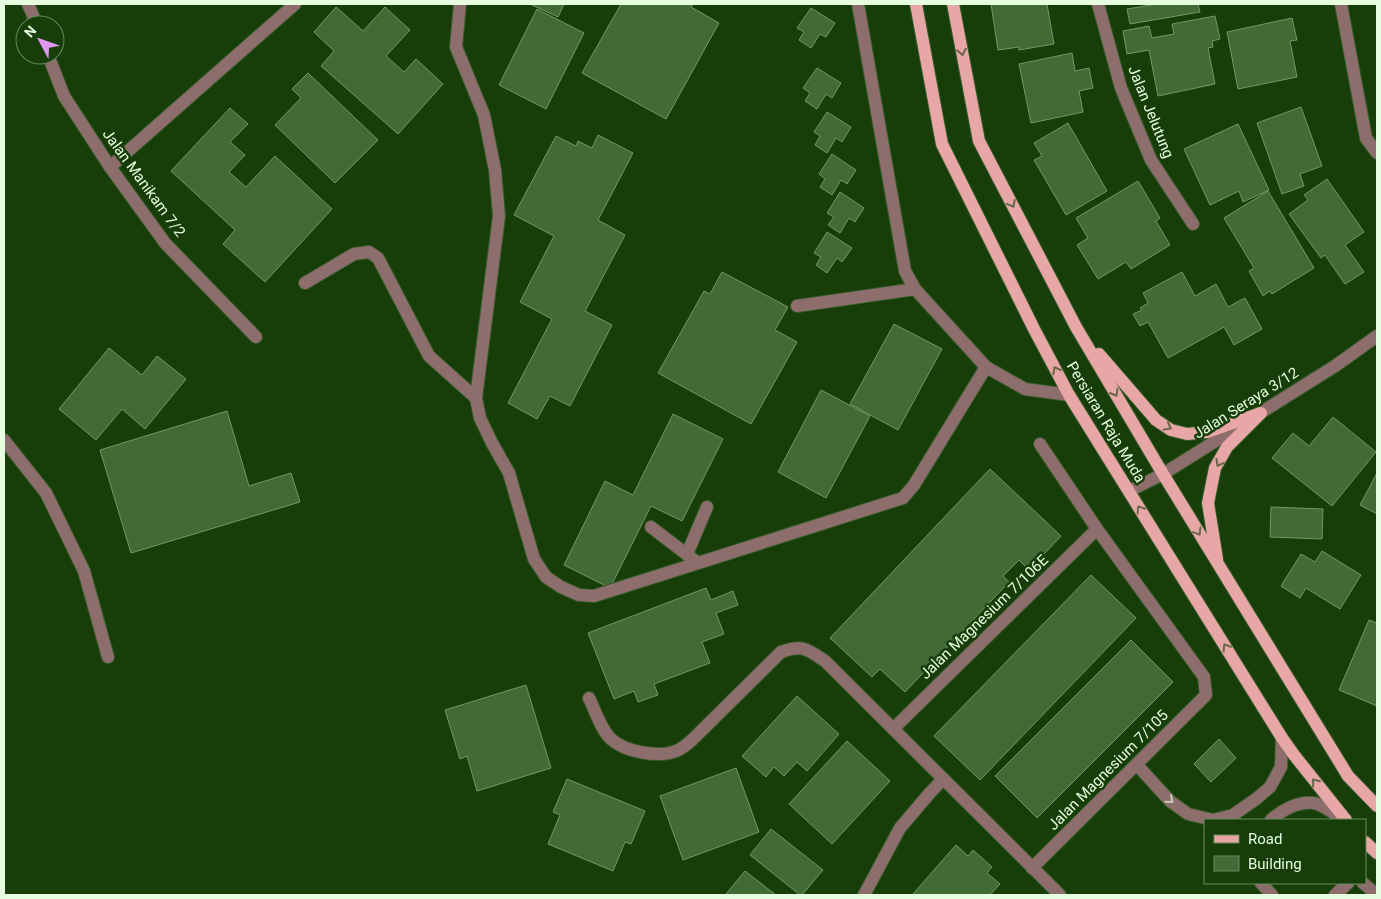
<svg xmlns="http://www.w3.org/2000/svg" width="1381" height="899" viewBox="0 0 1381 899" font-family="Roboto,sans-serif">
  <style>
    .building { fill: #426a37; stroke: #709964 }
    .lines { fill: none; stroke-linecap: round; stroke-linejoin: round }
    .minor-casing { stroke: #385c2b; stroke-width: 14 }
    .major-casing { stroke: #385c2b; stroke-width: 14 }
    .minor { stroke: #8e6e6d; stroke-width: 12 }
    .major { stroke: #e8a7a7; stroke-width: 12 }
    .oneway { stroke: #6b6748 }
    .oneway2 { stroke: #c7cbb8 }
    .labels { text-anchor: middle; stroke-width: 5; stroke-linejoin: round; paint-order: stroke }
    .street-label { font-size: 15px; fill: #e6fde0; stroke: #173d09 }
  </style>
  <rect width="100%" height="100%" fill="#173d09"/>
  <g class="building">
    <polygon points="530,4 564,4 558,17"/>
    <polygon points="621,4 693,4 691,7 719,23 666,119 582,73"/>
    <polygon points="991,4 1047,4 1054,44 1019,50 1019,47 998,50"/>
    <polygon points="1157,4 1198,4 1200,12 1130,24 1127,9"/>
    <polygon points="336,7 363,31 385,7 410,30 386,56 404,72 416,59 443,84 398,134 321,66 334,51 314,32"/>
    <polygon points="811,8 835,23 826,37 820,34 811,48 799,40 804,32 797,28"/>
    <polygon points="537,9 584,33 546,109 499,85"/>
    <polygon points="1215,16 1220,39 1212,41 1213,47 1208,48 1215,84 1158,96 1149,50 1127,54 1123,31 1149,26 1152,38 1174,34 1172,24"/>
    <polygon points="1292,18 1297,40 1290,41 1297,77 1238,89 1227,32"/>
    <polygon points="1072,53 1075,71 1089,68 1093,88 1079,91 1083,112 1031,123 1019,64"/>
    <polygon points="817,68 841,83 832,98 826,94 817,109 805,101 810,93 803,88"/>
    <polygon points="308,73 378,140 335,183 275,125 301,98 292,89"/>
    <polygon points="1301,107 1322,166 1300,174 1304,186 1282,194 1257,123"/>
    <polygon points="230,108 248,124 230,142 245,155 229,172 246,187 275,156 332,209 265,282 223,244 235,230 171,171"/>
    <polygon points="827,112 851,127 842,142 836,138 827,153 815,145 820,136 814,132"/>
    <polygon points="1068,123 1107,191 1066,215 1034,160 1042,156 1034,143"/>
    <polygon points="1238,124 1269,190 1243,202 1239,191 1210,205 1184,149"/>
    <polygon points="598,135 633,153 598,220 625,235 585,311 612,325 570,406 550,396 537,419 508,403 552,319 520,302 554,236 514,215 556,136 576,146 578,141 592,148"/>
    <polygon points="832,154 856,170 847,184 841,180 832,195 820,187 825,179 819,174"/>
    <polygon points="1327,179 1364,232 1345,245 1364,272 1345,284 1325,255 1321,258 1289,214 1308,200 1304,195"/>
    <polygon points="1138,181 1160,218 1156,221 1170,245 1131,269 1126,262 1098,279 1077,245 1088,238 1076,218"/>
    <polygon points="1268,191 1314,268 1272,294 1270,291 1263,296 1249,271 1254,268 1224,218"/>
    <polygon points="840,192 864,208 855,222 849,218 840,233 828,225 834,217 827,213"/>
    <polygon points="827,232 852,248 842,262 837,258 827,273 816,265 821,257 814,253"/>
    <polygon points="722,272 788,307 775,330 797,342 751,424 658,373 704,291 710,294"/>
    <polygon points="1182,272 1195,296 1216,284 1228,307 1245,298 1262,329 1234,345 1224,327 1168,358 1148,322 1140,326 1133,314 1142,310 1140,308 1148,303 1143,293"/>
    <polygon points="894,324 942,349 898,430 850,404"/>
    <polygon points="109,348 142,375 157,356 186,379 145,429 122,409 96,440 59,409"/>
    <polygon points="821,390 870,416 826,498 778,472"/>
    <polygon points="227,411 249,486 291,473 300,502 131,553 100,450"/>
    <polygon points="673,414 723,439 682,521 651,506 610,588 564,565 605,481 633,495"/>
    <polygon points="1333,417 1376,452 1332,506 1272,458 1293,433 1309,446"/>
    <polygon points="990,469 1061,536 1029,570 1019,560 1003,576 1009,582 905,692 880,669 872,677 830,638"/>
    <polygon points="1377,473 1377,514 1360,505"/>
    <polygon points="1271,507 1323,509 1322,539 1270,537"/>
    <polygon points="1322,551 1361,575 1340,609 1306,588 1300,598 1281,586 1301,554 1315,562"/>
    <polygon points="1091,575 1136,618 980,780 934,736"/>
    <polygon points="706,588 711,600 733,591 738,605 716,613 724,634 702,642 710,663 654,684 658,695 638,702 634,691 614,699 588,633"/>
    <polygon points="1369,620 1377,623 1377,706 1339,690"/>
    <polygon points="1131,640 1173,682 1037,818 995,776"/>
    <polygon points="526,685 551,768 477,791 467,756 460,759 445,710"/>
    <polygon points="797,696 839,734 807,771 797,762 784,776 774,767 766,777 742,756"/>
    <polygon points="1219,739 1236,758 1211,782 1194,764"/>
    <polygon points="847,741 890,781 832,844 789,804"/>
    <polygon points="736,768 759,832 683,860 660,796"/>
    <polygon points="567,779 645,811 631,844 625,842 613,871 548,844 560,815 553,812"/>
    <polygon points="771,829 823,870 802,895 800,895 750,855"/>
    <polygon points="956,845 968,856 973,850 992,867 987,873 1000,884 990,895 914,895 913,894"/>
    <polygon points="745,871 776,895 728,895 726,894"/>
  </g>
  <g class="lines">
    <g class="minor-casing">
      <g id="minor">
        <polyline points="28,4 37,25"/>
        <polyline points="460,4 456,47 484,115 495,170 499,216 476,398 480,418 492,443 509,473 534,559 546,577 561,587 579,595 594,596 903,498 914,485 986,367 1025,389 1069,395"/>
        <polyline points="858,4 905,271 915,289 986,367"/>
        <polyline points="1098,4 1121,88 1151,160 1193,224"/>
        <polyline points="1341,4 1366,138 1377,153"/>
        <polyline points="48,55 64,96 110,167 165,243 256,337"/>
        <polyline points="110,167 295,4"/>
        <polyline points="305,283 354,254 369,252 378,258 429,356 476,398"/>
        <polyline points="797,306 915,289"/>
        <polyline points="4,440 46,493 84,571 108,657"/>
        <polyline points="1129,491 1163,474 1335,366 1377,336"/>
        <polyline points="651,527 698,563"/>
        <polyline points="687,554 707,507"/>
        <path d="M589,698C595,710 601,730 611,739C625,752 659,758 676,751C682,749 687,744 692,740L781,652C803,644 807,649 825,661L1060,895"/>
        <polyline points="893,729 1097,529"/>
        <polyline points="1137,765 1170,801 1188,814 1213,820 1233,815 1256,799 1270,787 1281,767 1282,738"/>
        <path d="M1271,820C1282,810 1298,801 1314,803C1322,804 1337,816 1345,820"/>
        <polyline points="1032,868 1206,695 1204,677 1097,529 1040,444"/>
        <polyline points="1261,883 1272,895"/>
        <polyline points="1363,883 1377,895"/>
        <polyline points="864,895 900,828 929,794 943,779"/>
        <polyline points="1335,895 1348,883"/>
      </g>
    </g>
    <g class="major-casing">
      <g id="major">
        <polyline points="916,4 942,144 1034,329 1069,395 1282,738 1294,755 1346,820"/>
        <polyline points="953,4 979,141 1076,327 1163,474 1348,776 1377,806"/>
        <polyline points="1099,354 1156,420 1171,430 1187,434 1207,432 1261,413"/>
        <polyline points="1217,559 1208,503 1215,468 1227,447 1260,414"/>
        <polyline points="1365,842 1377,853"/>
      </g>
    </g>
    <use href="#minor" class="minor"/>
    <use href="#major" class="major"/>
  </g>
  <defs><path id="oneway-chevron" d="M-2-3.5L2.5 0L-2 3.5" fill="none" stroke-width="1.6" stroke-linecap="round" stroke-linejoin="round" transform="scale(1.25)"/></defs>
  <g class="oneway">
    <use href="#oneway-chevron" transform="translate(962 52) rotate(79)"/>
    <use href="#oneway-chevron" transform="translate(1012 204) rotate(62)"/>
    <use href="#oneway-chevron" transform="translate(1056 370) rotate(-118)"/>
    <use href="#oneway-chevron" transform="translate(1115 393) rotate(60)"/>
    <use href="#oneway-chevron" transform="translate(1168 427) rotate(29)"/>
    <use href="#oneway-chevron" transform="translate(1219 463) rotate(119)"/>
    <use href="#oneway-chevron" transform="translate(1140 509) rotate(-122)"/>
    <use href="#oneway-chevron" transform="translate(1198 532) rotate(59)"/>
    <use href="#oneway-chevron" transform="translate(1226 647) rotate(-122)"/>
    <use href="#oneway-chevron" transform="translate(1315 782) rotate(-129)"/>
  </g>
  <use class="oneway2" href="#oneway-chevron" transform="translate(1170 800) rotate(41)"/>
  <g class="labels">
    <g class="street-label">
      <text transform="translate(1151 112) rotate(68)" y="5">Jalan Jelutung</text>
      <text transform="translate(144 183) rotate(54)" y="5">Jalan Manikam 7/2</text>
      <text transform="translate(1246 403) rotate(-32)" y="5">Jalan Seraya 3/12</text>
      <text transform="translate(1106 422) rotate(59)" y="5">Persiaran Raja Muda</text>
      <text transform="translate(984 617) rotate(-44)" y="5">Jalan Magnesium 7/106E</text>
      <text transform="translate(1108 770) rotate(-45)" y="5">Jalan Magnesium 7/105</text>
    </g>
  </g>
  <rect width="1381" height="899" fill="none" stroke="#e6fde0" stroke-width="10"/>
  <rect x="1204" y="819" width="162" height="65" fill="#173d09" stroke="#6a8a5f"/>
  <rect x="1214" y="835" width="25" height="8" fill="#e8a7a7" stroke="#6a8a5f"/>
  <text x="1248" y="844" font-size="15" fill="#e6fde0">Road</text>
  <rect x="1214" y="856" width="25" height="15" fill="#426a37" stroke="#6a8a5f"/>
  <text x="1248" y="869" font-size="15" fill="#e6fde0">Building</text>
  <g transform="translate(40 40) rotate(311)"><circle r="24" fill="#173d09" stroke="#6a8a5f"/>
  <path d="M0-4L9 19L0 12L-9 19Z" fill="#df98f2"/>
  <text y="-8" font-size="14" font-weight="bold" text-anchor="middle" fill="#e6fde0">N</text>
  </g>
</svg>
